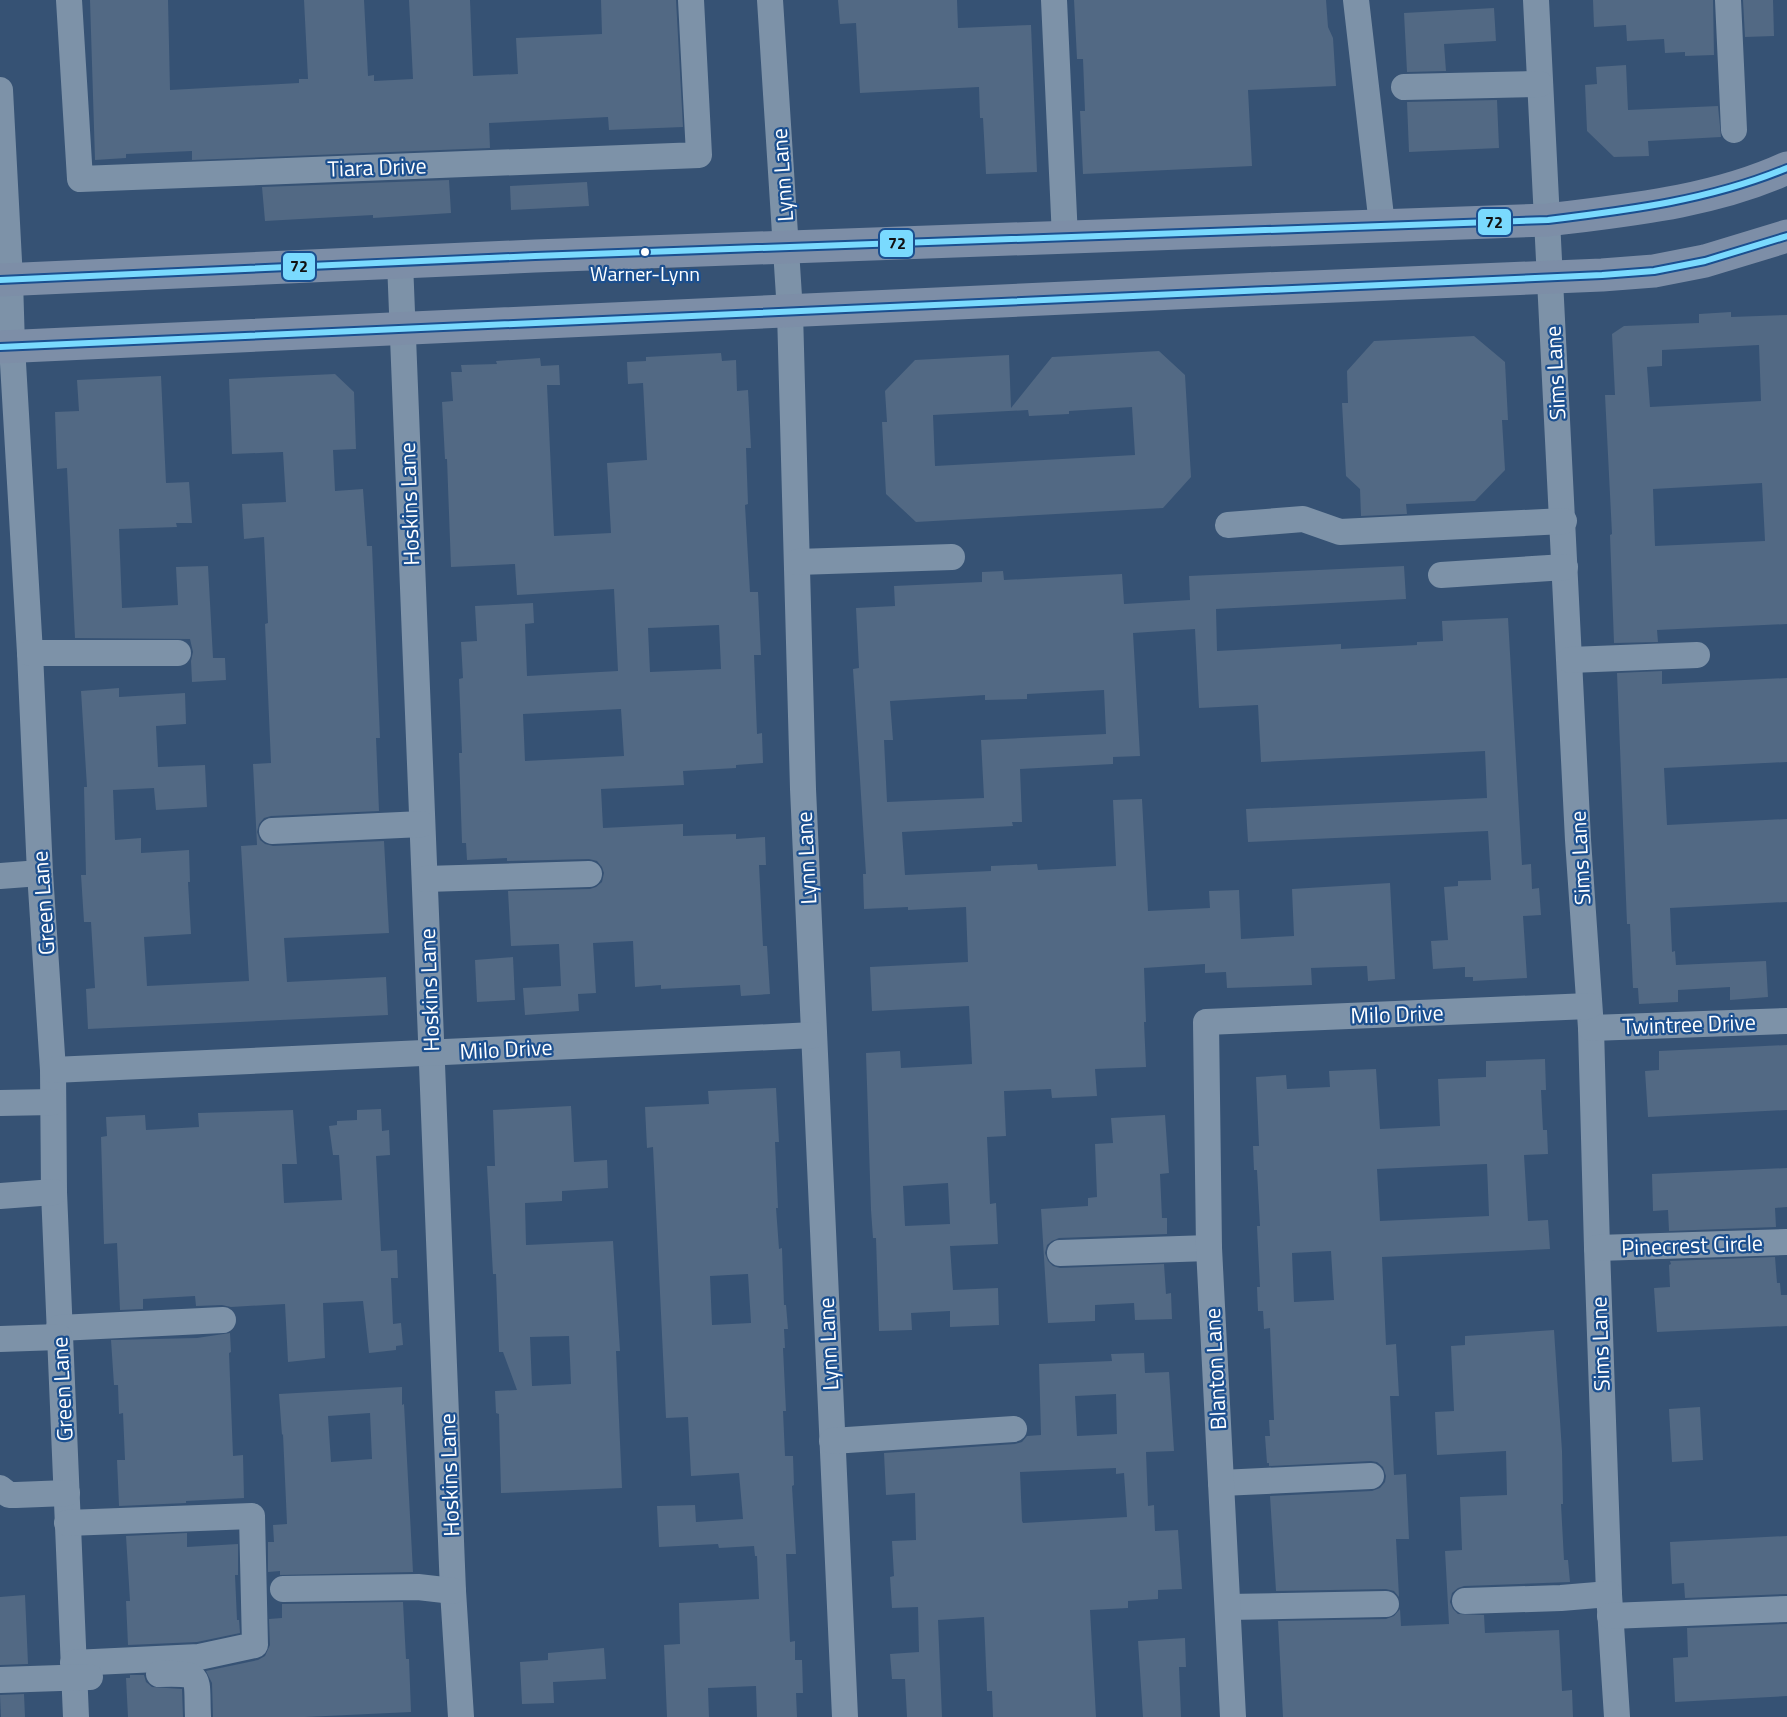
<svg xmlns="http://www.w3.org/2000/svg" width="1787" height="1717" viewBox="0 0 1787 1717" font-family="'Titillium Web',sans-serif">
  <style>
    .building { fill: #526984; fill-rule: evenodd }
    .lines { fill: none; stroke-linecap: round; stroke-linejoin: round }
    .minor { stroke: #7d92a8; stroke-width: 26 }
    .major { stroke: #7d8ea7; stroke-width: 33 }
    .bus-1-casing { stroke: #1b4f8f; stroke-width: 10 }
    .bus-1 { stroke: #7adafe; stroke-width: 6 }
    .bus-dot { fill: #fff; stroke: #1b4f8f; stroke-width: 2 }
    .labels { text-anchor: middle; stroke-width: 4.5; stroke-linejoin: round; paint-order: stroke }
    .bus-label { font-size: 20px; fill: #fff; stroke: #1b4f8f }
    .street-label { font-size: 22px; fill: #fff; stroke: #1b4f8f }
    .line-badge { stroke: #1b4f8f; stroke-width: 2 }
    .pale-badge-label { font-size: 16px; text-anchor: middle; font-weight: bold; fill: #111 }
  </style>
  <rect width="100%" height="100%" fill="#365274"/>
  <g class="building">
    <polygon points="90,0 168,0 170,90 299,83 299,79 308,79 304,0 364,0 368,76 374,75 374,81 413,79 409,0 470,0 473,76 518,74 516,38 602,34 601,0 676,0 683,127 609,130 608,117 489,123 490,148 192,160 192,151 126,154 126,158 95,160"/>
    <polygon points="838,0 957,0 958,28 1031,25 1037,172 986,174 983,118 980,118 979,87 860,93 856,23 840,24"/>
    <polygon points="1074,0 1326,0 1328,27 1333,38 1336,86 1248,90 1252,166 1083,174 1080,111 1085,111 1083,59 1077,59"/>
    <polygon points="1593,0 1713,0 1714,55 1685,56 1685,52 1665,53 1664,39 1627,41 1626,25 1594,27"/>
    <polygon points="1743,0 1773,0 1774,36 1745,37"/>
    <polygon points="1494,8 1496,41 1444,44 1446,71 1407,72 1404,13"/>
    <polygon points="1626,65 1628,110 1718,106 1721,137 1648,141 1649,156 1614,157 1587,131 1585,85 1597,84 1596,67"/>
    <polygon points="1497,100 1499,148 1409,152 1407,102"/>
    <polygon points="449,180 451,213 373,218 373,215 265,221 262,187"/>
    <polygon points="587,182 589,206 511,210 510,186"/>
    <path d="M1731,312V317L1787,315V624L1657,630L1658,642L1614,643L1610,535L1612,534L1605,395H1615L1612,334L1624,326L1699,323V314ZM1759,345L1761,401L1650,407L1647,367L1662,366V350ZM1762,483L1765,541L1655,546L1653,489Z"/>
    <polygon points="1474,336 1505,362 1508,420 1502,420 1505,470 1475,501 1406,504 1407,514 1361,516 1360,489 1346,476 1342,403 1348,403 1347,371 1374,341"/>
    <path d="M1159,351L1185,375L1191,477L1163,508L916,522L886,494L882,422H887L885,391L915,360L1009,355L1011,408L1052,357ZM1132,407L1135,455L935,466L933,415L1028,410L1029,416L1069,414V411Z"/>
    <path d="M721,353L722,361L736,360L737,391L748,390L751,448H746L748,504L745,505L750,592H758L761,655H754L757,734L762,733L763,763L736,765V768L683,771L684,785L601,789L603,828L683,824V836L736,834V839L765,837L766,865H759L763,946H767L770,994L741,996L740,985L661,989V985L635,987L633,941L593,943L596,993L578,994L579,1011L525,1015L523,988L561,986L559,944L511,946L508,891L590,889L596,887L602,882L604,873L602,867L597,861L589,859L507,861V858L467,860L466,843H462L459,753H462L459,679L463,678L461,642L477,641L475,606L533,603L534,623L525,624L527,676L618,671L614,589L517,595L515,564L451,567L447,459H445L442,402L453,401L451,372H462L461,365L497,364L496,361L540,358L541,366L559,365L560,385H547L554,536L611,533L607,463L647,460L643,383L628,384L627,362L646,361V357ZM719,625L721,669L650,672L648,628ZM621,709L624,756L525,761L523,714Z"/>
    <polygon points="335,374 354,392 356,449 333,450 335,491 363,489 367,546 372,546 380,738 376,738 379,811 271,816 264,818 259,824 257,832 260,840 265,844 273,846 384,841 389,933 284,938 287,982 386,977 388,1015 88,1029 86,989 95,988 91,922 84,922 81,875 86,875 84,787 87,787 81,691 119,688 119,697 185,693 186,724 156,726 158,767 205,765 207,807 156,810 154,788 113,790 115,840 141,838 141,853 189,850 190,882 188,882 191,934 144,937 147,986 249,981 241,846 257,845 253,764 271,763 265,624 268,623 264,537 244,539 242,504 286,502 283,452 232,454 229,379"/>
    <polygon points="161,376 166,483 189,482 192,523 176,523 177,527 119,529 122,608 178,605 176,567 208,566 213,658 225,658 226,680 192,682 191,661 193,652 190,639 75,638 67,468 57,469 55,412 79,411 77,380"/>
    <path d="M1404,566L1406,599L1216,609L1217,651L1341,644V649L1417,645V642L1443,641L1442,621L1508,618L1522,865L1531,864L1532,889L1539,888L1541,915L1523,916L1527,978L1473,981V977H1465V967L1433,969L1431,941L1448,940L1444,887L1458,886V881L1491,880L1488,831L1248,842L1246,809L1487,798L1485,751L1261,762L1258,705L1199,708L1195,629L1133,633L1140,756L1113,757V764L1020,769L1022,822H1012L1013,826L902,832L905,875L991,871V866L1037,864L1038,870L1116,866L1113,800L1142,799L1148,911L1210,908L1209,891L1239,890L1241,939L1294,936L1292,889L1390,883L1395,979L1368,981L1367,966L1311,968L1312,985L1227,988L1226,972L1205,973V964L1144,968L1146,1022H1144L1146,1067L1095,1069L1097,1096L1052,1098L1051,1089L1004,1091L1006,1136L987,1137L990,1204L996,1203L998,1244L950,1246L953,1290L998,1288L999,1325L950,1327V1311L911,1313L912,1330L879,1331L876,1238H873L871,1210L866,1053L900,1051L901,1068L972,1064L969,1006L872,1011L870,967L968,962L966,907L908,910V907L864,909L863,874H866L853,669L859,668L856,608L895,606L894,586L982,582V572L1003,571L1004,580L1122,574L1124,604L1190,600L1189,576ZM1104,690L1106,734L981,740L984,798L887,802L884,740H893L890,701L985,695V700L1027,699V694ZM948,1183L950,1224L905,1226L903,1186Z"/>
    <polygon points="1662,671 1662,684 1787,678 1787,762 1664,768 1667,825 1787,819 1787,902 1670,908 1672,952 1675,951 1676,965 1766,961 1768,997 1730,1000 1730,987 1678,990 1678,1002 1639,1004 1638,988 1633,988 1630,924 1627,924 1617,673"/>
    <polygon points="513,957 515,1000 477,1002 475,960"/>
    <polygon points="1787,1045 1787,1110 1648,1117 1645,1071 1659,1070 1659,1051"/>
    <path d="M1545,1059L1546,1090H1541L1543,1130H1547L1548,1154L1524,1155L1528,1221L1548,1220L1550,1249L1382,1257L1386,1345L1396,1344L1399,1396H1390L1394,1475L1406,1474L1409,1539H1396L1399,1597L1394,1591L1386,1589L1276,1591L1270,1496L1372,1491L1380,1488L1385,1482L1386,1476L1383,1467L1377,1462L1371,1461L1269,1466V1463H1267L1265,1436H1270L1269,1420H1274L1270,1328L1264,1329L1263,1311H1258L1257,1287H1260L1257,1226H1260L1257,1170H1254L1253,1146H1259L1256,1077L1286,1075L1287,1089L1330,1087L1329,1071L1376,1069L1380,1129L1440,1126L1438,1079L1486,1077V1061ZM1487,1164L1489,1216L1380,1221L1377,1169ZM1331,1251L1334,1300L1294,1302L1292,1253Z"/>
    <path d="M776,1088L779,1142H775L778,1208H776L779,1249L782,1248L784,1305H786L788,1329H784L785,1348H783L786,1411H783L785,1456H793L794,1485L792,1486L796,1554H786L790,1642L795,1641V1660H802L803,1693H796L797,1717H757L756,1686L708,1688L709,1717H667L664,1645L680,1644L679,1603L759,1599L757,1556H755L754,1546L719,1548L718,1544L659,1547L657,1506L695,1505L696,1522L743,1519L739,1473L691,1476L688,1417L666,1418L653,1147L647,1148L645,1107L709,1104L708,1091ZM748,1274L751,1323L712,1325L710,1276Z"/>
    <path d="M571,1106L574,1162L607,1160L608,1188L562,1191V1201L525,1203L526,1245L613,1241L620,1351H616L622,1488L501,1493L499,1414L496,1413L495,1391L517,1390L503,1352H499L496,1274H493L487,1166H495L493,1110ZM569,1336L571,1384L532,1386L530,1337Z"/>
    <polygon points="381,1109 382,1131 389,1130 390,1155 376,1156 381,1251 397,1250 398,1278 391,1278 393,1324 401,1323 403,1345 396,1346 396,1350 369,1353 363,1301 323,1303 325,1358 288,1362 285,1304 231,1307 222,1305 196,1306 195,1296 143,1299 143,1309 120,1310 117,1243 104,1244 101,1137 107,1136 106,1117 145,1115 146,1130 199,1127 198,1113 293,1110 297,1164 282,1164 284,1203 342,1200 339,1155 333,1155 329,1126 337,1125 337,1121 357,1120 357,1110"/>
    <polygon points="1165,1115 1169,1173 1160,1174 1162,1218 1167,1218 1167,1234 1059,1238 1052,1241 1047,1245 1045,1253 1048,1261 1053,1266 1060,1268 1164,1264 1166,1294 1171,1293 1172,1319 1135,1320 1134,1303 1095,1305 1095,1321 1048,1323 1041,1209 1088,1206 1088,1198 1097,1197 1095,1144 1113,1143 1111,1118"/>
    <polygon points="1787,1168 1787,1207 1775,1208 1776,1227 1669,1231 1668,1210 1653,1211 1652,1174"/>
    <polygon points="1775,1257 1777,1283 1780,1283 1781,1295 1787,1295 1787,1326 1657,1332 1654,1288 1670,1287 1669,1265 1671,1264 1670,1261"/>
    <polygon points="1554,1330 1562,1451 1563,1504 1561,1504 1564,1560 1568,1560 1570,1582 1464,1586 1458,1588 1452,1593 1450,1602 1453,1609 1458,1614 1484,1615 1485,1633 1559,1630 1562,1691 1572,1690 1573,1717 1283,1717 1278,1621 1386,1619 1394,1616 1400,1609 1401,1626 1449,1624 1445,1551 1462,1550 1460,1497 1507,1495 1506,1451 1437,1455 1435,1412 1454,1411 1451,1346 1465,1345 1465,1336"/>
    <polygon points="230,1333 231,1352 229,1353 233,1456 243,1455 244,1498 186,1501 186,1503 119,1506 117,1460 125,1460 123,1413 119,1414 118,1385 114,1385 111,1340 197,1338"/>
    <path d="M1144,1353L1145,1373L1169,1372L1174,1451L1146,1452L1148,1506L1154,1505L1155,1531L1178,1530L1182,1589L1158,1590V1599L1128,1601V1608L1090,1610L1096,1717H993L992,1691H987L984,1617L938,1620L942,1717H907L905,1679H892L890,1654L919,1652L918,1607L892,1608L890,1577L894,1576L892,1541L916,1540L915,1493L886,1495L884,1453L1015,1444L1022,1442L1027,1436L1041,1435L1039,1364L1112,1361L1111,1354ZM1116,1394L1117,1434L1077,1436L1075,1396ZM1116,1468V1474L1124,1473L1127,1517L1023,1523L1022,1521L1020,1472Z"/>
    <path d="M402,1387V1405L404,1404L413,1572L280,1575V1571L268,1572V1542H274L273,1525L287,1524L283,1434L282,1435L279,1394ZM370,1413L372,1459L331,1462L328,1416Z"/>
    <polygon points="1700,1407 1703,1460 1672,1462 1669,1409"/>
    <polygon points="187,1533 187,1547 238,1544 238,1575 235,1575 237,1620 239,1620 240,1633 197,1642 128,1645 126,1601 130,1601 126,1536"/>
    <polygon points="1787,1536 1787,1594 1685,1598 1684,1583 1672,1584 1670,1542"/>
    <polygon points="25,1595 28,1664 0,1665 0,1597"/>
    <polygon points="403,1602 406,1659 409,1659 411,1712 305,1717 213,1717 212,1683 206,1671 258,1660 265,1656 270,1645 269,1619 282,1618 282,1604"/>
    <polygon points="1787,1624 1787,1696 1675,1702 1673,1658 1688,1657 1687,1628"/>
    <polygon points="1185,1638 1186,1667 1179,1667 1181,1717 1143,1717 1138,1641"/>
    <polygon points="604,1648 606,1679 553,1682 554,1703 522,1704 520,1662 548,1660 548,1653"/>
    <polygon points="130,1675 144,1675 146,1682 152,1687 182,1689 183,1717 128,1717 126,1678 130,1678"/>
    <polygon points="24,1694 25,1717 1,1717 0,1695"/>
  </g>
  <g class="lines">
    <g class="minor">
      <polyline points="69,0 80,179 699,155 691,0"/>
      <polyline points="770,0 790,312 803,789 845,1717"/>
      <polyline points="1054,0 1065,238"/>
      <polyline points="1356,0 1382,225"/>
      <polyline points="1536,0 1578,840 1591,1028 1597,1248 1609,1594 1617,1717"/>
      <polyline points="1728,0 1734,130"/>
      <polyline points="1404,87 1540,84"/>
      <polyline points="0,90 10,280 12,346 30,653 40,873 53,1070 54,1192 76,1717"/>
      <polyline points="400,262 453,1591 461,1717"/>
      <polyline points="1228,525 1303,519 1340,532 1564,521"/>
      <polyline points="797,562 952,557"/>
      <polyline points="1441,575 1565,567"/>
      <polyline points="30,653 178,653"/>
      <polyline points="1570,660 1697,655"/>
      <polyline points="272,831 422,824"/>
      <polyline points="0,876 40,873"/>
      <polyline points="425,879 589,874"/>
      <polyline points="1591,1028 1787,1021"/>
      <polyline points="53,1070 814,1035"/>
      <polyline points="0,1103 53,1102"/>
      <polyline points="0,1196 54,1192"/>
      <polyline points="1597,1248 1787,1242"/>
      <polyline points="1060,1253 1209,1248"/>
      <polyline points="59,1328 223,1320"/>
      <polyline points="0,1339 59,1337"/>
      <polyline points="832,1441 1014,1429"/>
      <polyline points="1221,1483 1371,1476"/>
      <polyline points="0,1488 9,1495 16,1495 67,1493"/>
      <polyline points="67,1523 252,1516 255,1645 199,1657 73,1663"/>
      <polyline points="283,1589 418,1587 453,1591"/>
      <polyline points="1465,1601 1561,1598 1609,1594"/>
      <polyline points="1228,1607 1386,1604"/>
      <polyline points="1610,1616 1787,1609"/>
      <path d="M159,1674C204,1673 196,1675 198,1717"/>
      <polyline points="0,1680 90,1677"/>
      <polyline points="1233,1717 1209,1248 1206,1022 1589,1006"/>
    </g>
    <g class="major">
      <path d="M0,280L535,256L1548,220C1628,210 1713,202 1787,168"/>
      <polyline points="0,347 1263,289 1602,275 1654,271 1705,261 1787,236"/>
    </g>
    <g class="bus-1-casing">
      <g id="bus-1">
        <path d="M0,280L535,256L1548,220C1630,210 1710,200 1787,168"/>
        <polyline points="0,347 1602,275 1654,271 1705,261 1787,236"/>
      </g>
    </g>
    <use href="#bus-1" class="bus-1"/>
  </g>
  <circle class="bus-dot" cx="645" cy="252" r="5"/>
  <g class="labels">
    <g class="bus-label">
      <text x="645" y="281">Warner-Lynn</text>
    </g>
    <g class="street-label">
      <text transform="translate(377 167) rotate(-2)" y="8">Tiara Drive</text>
      <text transform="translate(782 175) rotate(-94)" y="8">Lynn Lane</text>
      <text transform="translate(1555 373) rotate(-93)" y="8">Sims Lane</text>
      <text transform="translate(409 504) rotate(-92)" y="8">Hoskins Lane</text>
      <text transform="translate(806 858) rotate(-93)" y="8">Lynn Lane</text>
      <text transform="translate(1580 858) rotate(-93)" y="8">Sims Lane</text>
      <text transform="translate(43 903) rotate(-94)" y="8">Green Lane</text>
      <text transform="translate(429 990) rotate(-92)" y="8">Hoskins Lane</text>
      <text transform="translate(1397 1014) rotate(-2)" y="8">Milo Drive</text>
      <text transform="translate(1689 1024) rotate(-2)" y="8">Twintree Drive</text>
      <text transform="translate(506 1049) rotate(-3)" y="8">Milo Drive</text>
      <text transform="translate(1692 1245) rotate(-2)" y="8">Pinecrest Circle</text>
      <text transform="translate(828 1344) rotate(-93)" y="8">Lynn Lane</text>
      <text transform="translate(1600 1344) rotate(-92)" y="8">Sims Lane</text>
      <text transform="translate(1215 1369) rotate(-93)" y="8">Blanton Lane</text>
      <text transform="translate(62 1389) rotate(-93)" y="8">Green Lane</text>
      <text transform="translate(449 1475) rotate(-92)" y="8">Hoskins Lane</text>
    </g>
  </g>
  <g class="line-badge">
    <rect x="1477" y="208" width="35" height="28" rx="6" fill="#7adafe"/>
    <rect x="879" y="229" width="35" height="29" rx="6" fill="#7adafe"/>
    <rect x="282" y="252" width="34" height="29" rx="6" fill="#7adafe"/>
  </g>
  <g class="pale-badge-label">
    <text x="1494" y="228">72</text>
    <text x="897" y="249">72</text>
    <text x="299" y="272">72</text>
  </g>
</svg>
